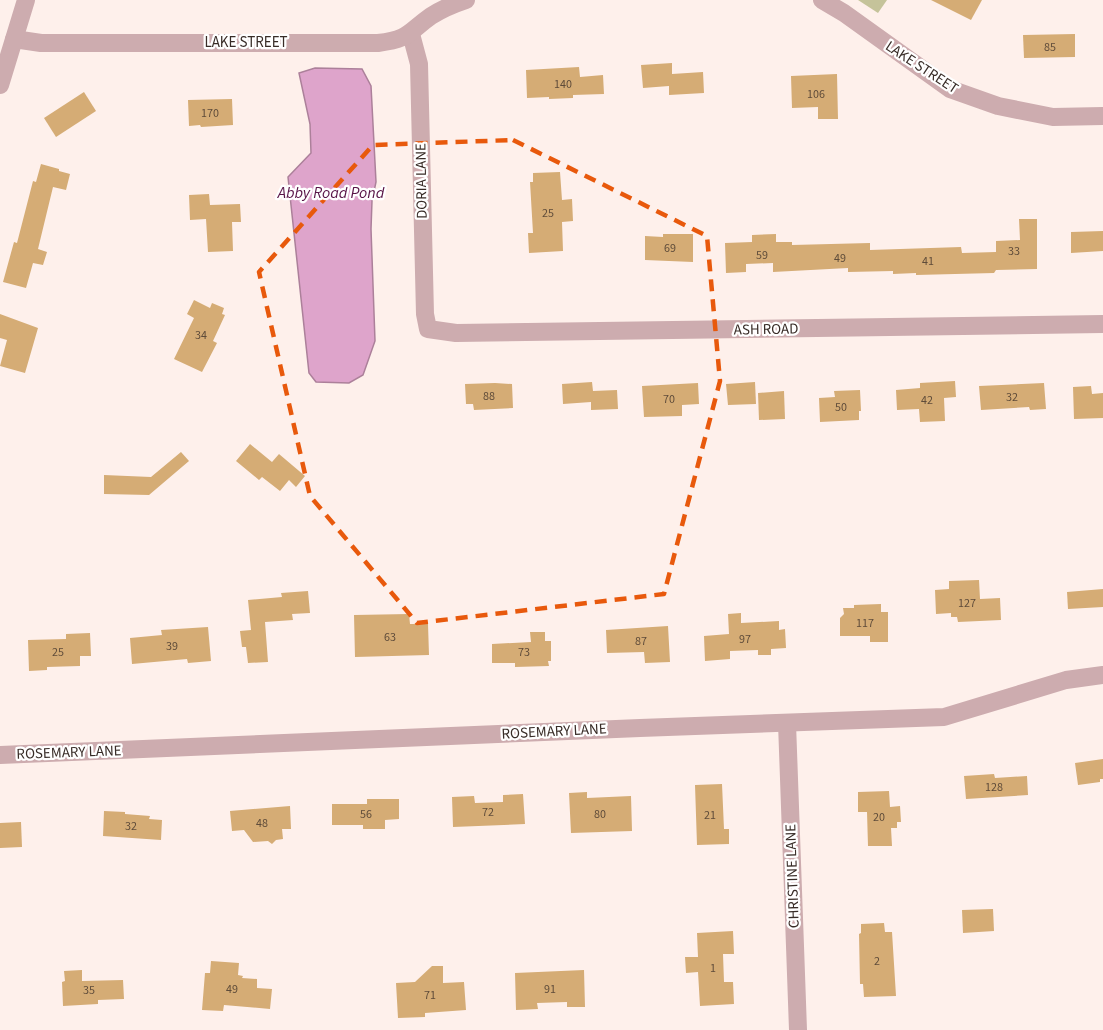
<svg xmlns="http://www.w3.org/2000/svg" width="1103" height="1030" viewBox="0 0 1103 1030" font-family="'Source Sans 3',sans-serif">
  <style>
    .green { fill: #c5c39a }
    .water { fill: #dea4cb; stroke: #ac809a; stroke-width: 1.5 }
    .building { fill: #d5ac75 }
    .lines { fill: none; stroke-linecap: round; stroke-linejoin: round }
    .minor { stroke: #cdacaf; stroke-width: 18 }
    .marked { fill: none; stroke: #e8590c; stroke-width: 4.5; stroke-dasharray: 12 8; stroke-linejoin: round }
    .labels { text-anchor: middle; stroke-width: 4.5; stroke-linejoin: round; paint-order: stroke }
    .number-label { font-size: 12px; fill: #5f4c3a }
    .street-label { font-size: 15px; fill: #382c27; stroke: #fff }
    .water-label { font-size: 16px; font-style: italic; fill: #581447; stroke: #fff }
  </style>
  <rect width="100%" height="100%" fill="#fef0eb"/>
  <polygon class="green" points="858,0 887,0 878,13"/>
  <polygon class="water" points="315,68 362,69 371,86 376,182 372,201 371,229 375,341 363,375 349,383 316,382 309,373 288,177 311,153 310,124 299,73"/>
  <g class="building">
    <polygon points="931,0 982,0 971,20"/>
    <polygon points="1075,34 1075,57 1024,58 1023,35"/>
    <polygon points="672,63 672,74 703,72 704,93 669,95 669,86 643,88 641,65"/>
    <polygon points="579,67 580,77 603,75 604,94 573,95 573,98 549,99 549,97 527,98 526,70"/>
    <polygon points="837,74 838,119 818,119 818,107 792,108 791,76"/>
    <polygon points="84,92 96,111 56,137 44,118"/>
    <polygon points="232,99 233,125 201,127 200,125 189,126 188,100"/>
    <polygon points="41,164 59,169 59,171 70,174 66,190 53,187 38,249 47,252 43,265 33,263 26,288 3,282 14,242 17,243 33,181 36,182"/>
    <polygon points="560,172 562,200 572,199 573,221 562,222 563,251 529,253 528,233 533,233 530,182 533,182 533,173"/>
    <polygon points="209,194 210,205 240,204 241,222 232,222 233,251 208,252 206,219 190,220 189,195"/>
    <polygon points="1019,219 1037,219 1037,269 996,270 994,273 916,275 916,273 893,274 893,271 848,272 848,268 773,272 773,263 746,264 746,272 726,273 725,243 752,242 752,235 776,234 776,242 792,242 792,245 870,243 870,250 961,247 962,253 996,252 996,241 1020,240"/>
    <polygon points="1103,231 1103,251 1071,253 1071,232"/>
    <polygon points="663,234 693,234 693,262 645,260 645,236 663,237"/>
    <polygon points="194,300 210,308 212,303 224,308 222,314 225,315 213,341 217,343 202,372 174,359 194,318 187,314"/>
    <polygon points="0,314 38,328 25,373 0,366 7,340 0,338"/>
    <polygon points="955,381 956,397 944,398 945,421 920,422 919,409 897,410 896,390 920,388 920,383"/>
    <polygon points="592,382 593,391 617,390 618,409 591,410 591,402 563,404 562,384"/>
    <polygon points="755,382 756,404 728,405 726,384"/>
    <polygon points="495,383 512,384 513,408 474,410 473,404 466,404 465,384"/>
    <polygon points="698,383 699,404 682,405 682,416 644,417 642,386"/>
    <polygon points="1044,383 1046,409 1030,410 1029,407 981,410 979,386"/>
    <polygon points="1091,386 1092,394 1103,393 1103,418 1074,419 1073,387"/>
    <polygon points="860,390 861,411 859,411 859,420 820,422 819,398 835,397 834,391"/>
    <polygon points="784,391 785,419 759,420 758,393"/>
    <polygon points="250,444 272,462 279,454 305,476 296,487 289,480 280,491 262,477 259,480 236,461"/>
    <polygon points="181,452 189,461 149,495 104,494 104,475 151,477"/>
    <polygon points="979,580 980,599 1000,598 1001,620 958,622 957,617 951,617 951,613 936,614 935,590 949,589 949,581"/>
    <polygon points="1103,589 1103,607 1068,609 1067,592"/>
    <polygon points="308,591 310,613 292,614 293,620 265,622 268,662 248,663 246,647 242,647 240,631 251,630 248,600 282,597 281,593"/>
    <polygon points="881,604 881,612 888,612 888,642 870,642 870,636 840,636 840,618 844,614 843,608 854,608 854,605"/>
    <polygon points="741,613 741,623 779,621 779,630 785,629 786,648 771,649 771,655 758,655 758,650 730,651 730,659 705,661 704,636 729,634 728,614"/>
    <polygon points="409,614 410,624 428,624 429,655 355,657 354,615"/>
    <polygon points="668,626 670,662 645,663 644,652 607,653 606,630"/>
    <polygon points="208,627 211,661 188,663 187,659 132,664 130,638 162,635 161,630"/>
    <polygon points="530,632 545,632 545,641 551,641 551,661 548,661 549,666 515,667 515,663 492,663 492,644 531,642"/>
    <polygon points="90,633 91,656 80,656 80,666 47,667 47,670 29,671 28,640 66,639 66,634"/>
    <polygon points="1103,759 1103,779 1100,779 1100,782 1078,785 1075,763"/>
    <polygon points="994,774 995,778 1027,776 1028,795 966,799 964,776"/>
    <polygon points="722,784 724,829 729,829 729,844 697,845 695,785"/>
    <polygon points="889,791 890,807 900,806 901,822 897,822 897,828 891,828 892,846 868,846 867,812 858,812 858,792"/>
    <polygon points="587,792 587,798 631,796 632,831 571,833 569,793"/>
    <polygon points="523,794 525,824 453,827 452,797 474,796 475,803 503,802 503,795"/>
    <polygon points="367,799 399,799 399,819 385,820 385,829 363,829 363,825 332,825 332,804 367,804"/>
    <polygon points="290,806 291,829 282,829 283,839 276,840 272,844 268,841 253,842 244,830 232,831 230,811"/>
    <polygon points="104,811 125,812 125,814 150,816 149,819 162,820 161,840 103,836"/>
    <polygon points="21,822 22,847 0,848 0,823"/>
    <polygon points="993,909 994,931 963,933 962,910"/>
    <polygon points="884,923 885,932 892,932 896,996 864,997 863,984 860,984 859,934 861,933 861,924"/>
    <polygon points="733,931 734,954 723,954 724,982 733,982 734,1004 700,1006 698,972 686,973 685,957 698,957 697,933"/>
    <polygon points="211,961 239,963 238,975 243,976 242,978 257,979 257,988 272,989 270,1009 224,1005 223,1011 202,1010 205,973 210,973"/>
    <polygon points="432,966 443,966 443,983 464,982 466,1010 425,1013 425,1017 398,1018 396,983 415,982"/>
    <polygon points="82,970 82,981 123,980 124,999 98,1000 98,1004 63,1006 62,982 65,981 64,971"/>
    <polygon points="584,970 585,1007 567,1007 567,1002 537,1003 538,1009 516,1010 515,973"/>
  </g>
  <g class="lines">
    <g class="minor">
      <polyline points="822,0 844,13 950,89 998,106 1053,117 1103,116"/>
      <polyline points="411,34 419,64 425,314 428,329 456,333 1103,324"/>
      <path d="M14,39L41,43H378C410,39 407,33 431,16C442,9 454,4 466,0"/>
      <polyline points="0,85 26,0"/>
      <polyline points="787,723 798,1030"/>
      <polyline points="0,755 640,728 944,717 1066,680 1103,675"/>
    </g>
  </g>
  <path class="marked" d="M513,140L707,236L720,381L664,594L417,623L310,496L259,272L373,145Z"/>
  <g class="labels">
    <g class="number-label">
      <text x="1050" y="51">85</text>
      <text x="563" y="88">140</text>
      <text x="816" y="98">106</text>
      <text x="210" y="117">170</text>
      <text x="548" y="217">25</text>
      <text x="670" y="252">69</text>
      <text x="1014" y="255">33</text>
      <text x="762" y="259">59</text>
      <text x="840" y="262">49</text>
      <text x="928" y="265">41</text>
      <text x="201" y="339">34</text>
      <text x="489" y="400">88</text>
      <text x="1012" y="401">32</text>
      <text x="669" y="403">70</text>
      <text x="927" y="404">42</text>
      <text x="841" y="411">50</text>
      <text x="967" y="607">127</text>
      <text x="865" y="627">117</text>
      <text x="390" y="641">63</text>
      <text x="745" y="643">97</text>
      <text x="641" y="645">87</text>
      <text x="172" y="650">39</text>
      <text x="58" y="656">25</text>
      <text x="524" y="656">73</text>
      <text x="994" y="791">128</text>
      <text x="488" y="816">72</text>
      <text x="366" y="818">56</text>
      <text x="600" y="818">80</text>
      <text x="710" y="819">21</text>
      <text x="879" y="821">20</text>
      <text x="262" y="827">48</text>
      <text x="131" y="830">32</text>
      <text x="877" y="965">2</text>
      <text x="713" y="972">1</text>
      <text x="232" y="993">49</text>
      <text x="550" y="993">91</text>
      <text x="89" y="994">35</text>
      <text x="430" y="999">71</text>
    </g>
    <g class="street-label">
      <text x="246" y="47">LAKE STREET</text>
      <text transform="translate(922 67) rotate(33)" y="5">LAKE STREET</text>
      <text transform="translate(421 181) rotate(-91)" y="5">DORIA LANE</text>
      <text transform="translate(766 329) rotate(-1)" y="5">ASH ROAD</text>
      <text transform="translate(554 731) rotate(-3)" y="5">ROSEMARY LANE</text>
      <text transform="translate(69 752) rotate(-2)" y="5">ROSEMARY LANE</text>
      <text transform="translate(792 876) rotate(-92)" y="5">CHRISTINE LANE</text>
    </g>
    <g class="water-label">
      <text x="331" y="198">Abby Road Pond</text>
    </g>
  </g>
</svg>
